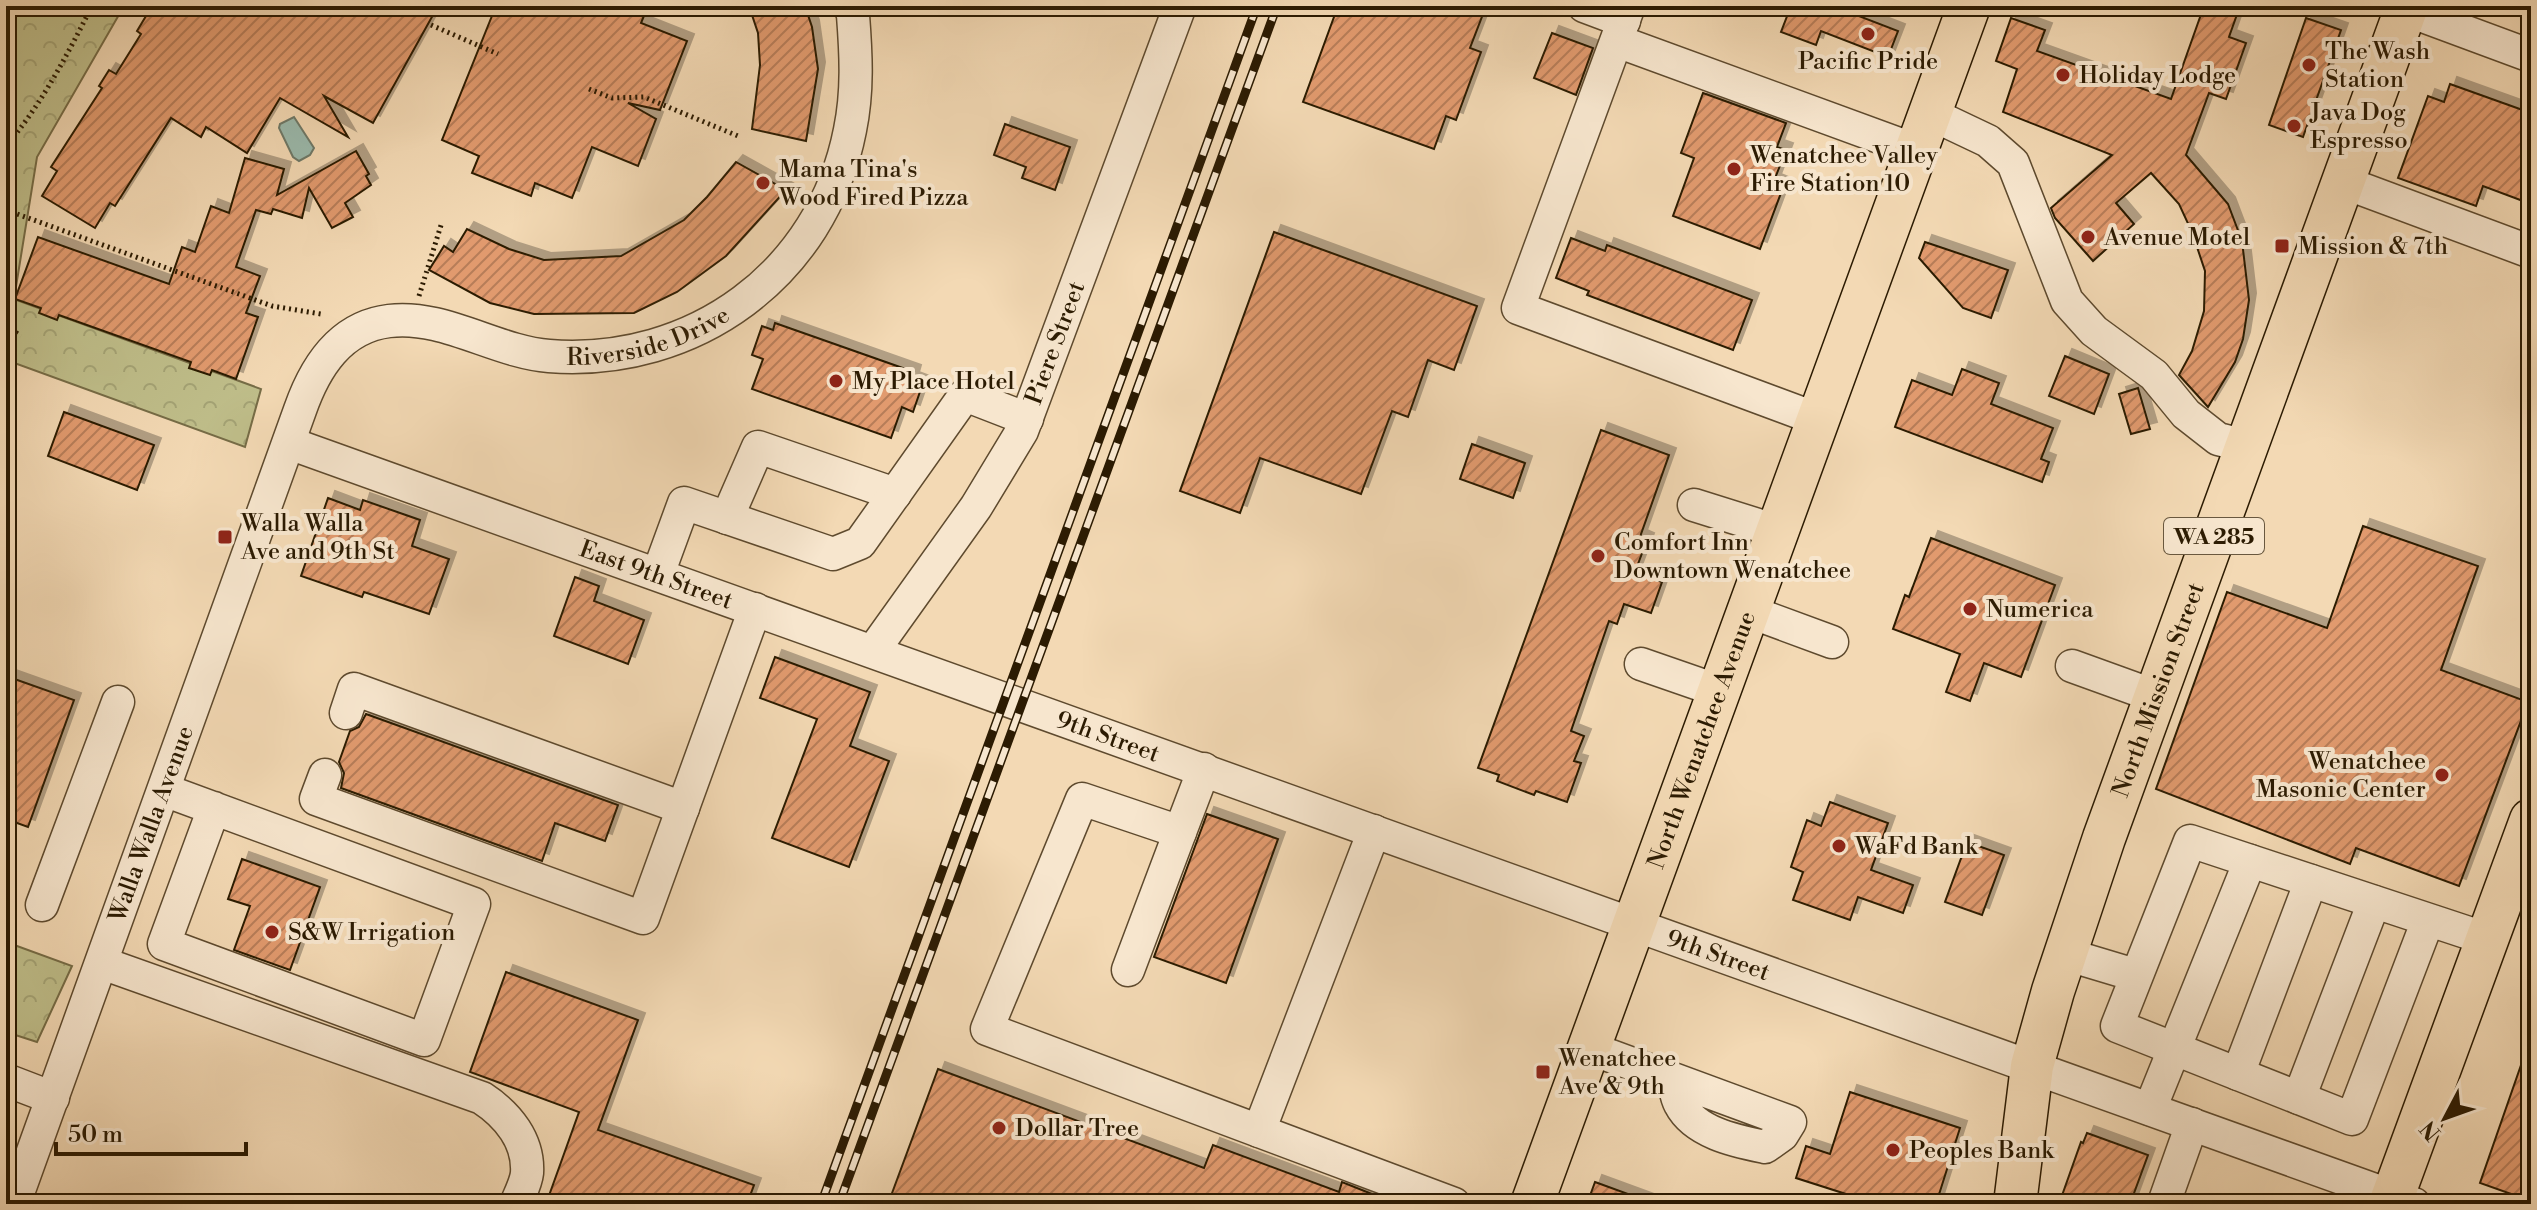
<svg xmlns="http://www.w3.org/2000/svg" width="2537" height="1210" viewBox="0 0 2537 1210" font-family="'Libre Bodoni',serif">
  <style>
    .park { fill: url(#park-crowns); stroke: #766c46; stroke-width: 2 }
    .water { fill: #9bbaad; stroke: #6f7a69; stroke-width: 2 }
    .building { fill: url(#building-hatch); stroke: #2c1b02; stroke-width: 2; filter: url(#shadow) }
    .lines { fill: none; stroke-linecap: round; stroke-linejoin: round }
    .minor-casing { stroke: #5e4a2e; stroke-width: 35 }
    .major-casing { stroke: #2c1b02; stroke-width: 45 }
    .path { stroke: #2c1b02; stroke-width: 5; stroke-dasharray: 2 4; stroke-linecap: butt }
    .minor { stroke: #f7e6ce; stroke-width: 32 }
    .major { stroke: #f3d9b4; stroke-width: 42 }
    .rail-casing { stroke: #2c1b02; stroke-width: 9 }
    .rail { stroke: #f7e6ce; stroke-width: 6; stroke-dasharray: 18; stroke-linecap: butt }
    .poi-dot { fill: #8f2418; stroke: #f7e6ce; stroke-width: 3 }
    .labels { text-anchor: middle; stroke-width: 8; stroke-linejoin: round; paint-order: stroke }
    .shield { fill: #f7e6ce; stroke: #69583f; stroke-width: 2 }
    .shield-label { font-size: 22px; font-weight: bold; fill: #2c1b02 }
    .poi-label { font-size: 24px; fill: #2c1b02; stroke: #f7e6ce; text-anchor: start }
    .street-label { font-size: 24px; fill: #2c1b02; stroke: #f7e6ce }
  </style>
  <defs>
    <pattern id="park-crowns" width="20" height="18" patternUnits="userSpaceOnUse" patternTransform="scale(2)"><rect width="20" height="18" fill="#bfbe8a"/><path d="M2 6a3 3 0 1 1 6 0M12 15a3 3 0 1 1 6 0" fill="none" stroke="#a4a375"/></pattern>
    <pattern id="building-hatch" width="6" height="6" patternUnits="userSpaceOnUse" patternTransform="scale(2)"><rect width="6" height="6" fill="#e19a6e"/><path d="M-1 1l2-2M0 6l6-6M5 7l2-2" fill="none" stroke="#b77d58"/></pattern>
    <filter id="shadow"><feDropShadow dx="7" dy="-7" stdDeviation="0" flood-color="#0004"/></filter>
  </defs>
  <rect width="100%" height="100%" fill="#f3d9b4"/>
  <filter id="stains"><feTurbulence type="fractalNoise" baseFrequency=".0025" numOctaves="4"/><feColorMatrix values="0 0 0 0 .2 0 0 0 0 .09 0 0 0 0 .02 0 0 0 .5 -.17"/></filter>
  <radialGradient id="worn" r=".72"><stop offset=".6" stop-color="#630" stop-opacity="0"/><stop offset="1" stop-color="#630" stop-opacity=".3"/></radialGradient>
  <g class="park">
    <polygon points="6,6 124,6 37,157 14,299 261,389 245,447 9,361 6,367"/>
    <polygon points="6,942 72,966 37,1042 6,1032"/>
  </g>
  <polygon class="water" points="294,117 314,148 310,155 299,161 293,157 279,128 280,124"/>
  <g class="building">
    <polygon points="152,6 438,6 373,123 324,96 348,137 280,98 247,153 206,127 201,137 171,118 115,206 110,203 95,228 42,196 57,171 51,167 102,88 99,86 109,70 116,74 141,34 137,31"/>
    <polygon points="496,6 648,6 641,23 687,41 660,110 628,103 656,119 638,166 592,147 572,198 535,183 531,196 472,173 479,156 442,140"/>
    <polygon points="749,6 805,6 812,27 818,69 806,141 752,129 760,65 758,33"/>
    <polygon points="1338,6 1461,6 1483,14 1470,48 1481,52 1456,120 1446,116 1434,149 1303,102"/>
    <polygon points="1791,6 1822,6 1845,14 1846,11 1898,31 1888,57 1821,31 1816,45 1781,32"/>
    <polygon points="2204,6 2240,6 2229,37 2246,43 2226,99 2209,93 2186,155 2228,204 2242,241 2249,300 2243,339 2235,362 2208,407 2179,375 2192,351 2204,311 2205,271 2192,232 2179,204 2151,173 2116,203 2134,224 2093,261 2055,218 2051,208 2112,155 2003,112 2017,69 1996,61 2011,18 2045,30 2037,51 2171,99"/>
    <polygon points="2306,18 2341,30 2303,137 2269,125"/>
    <polygon points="1552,33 1593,48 1576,95 1534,78"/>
    <polygon points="2450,84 2531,113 2531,204 2483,186 2476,206 2398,178 2428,96 2444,102"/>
    <polygon points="1703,93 1786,123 1777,147 1786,150 1774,181 1784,185 1760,249 1673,216 1694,158 1681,153"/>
    <polygon points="1005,124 1070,147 1055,190 1022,178 1026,167 994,155"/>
    <polygon points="356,151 369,174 366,176 371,185 345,203 353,217 332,228 309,188 302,218 273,209 271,214 256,210 236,267 260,276 246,313 258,317 236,379 212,370 210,375 189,368 191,362 59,315 57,320 39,313 41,308 15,299 38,237 169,284 182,247 195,252 211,206 229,213 245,158 284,169 277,195"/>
    <polygon points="736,162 786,190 726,256 677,292 634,313 534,314 490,303 429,270 444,246 453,252 467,229 509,249 544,260 621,256 684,220 707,197"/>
    <polygon points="1274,232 1477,306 1454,370 1428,360 1408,417 1392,411 1361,494 1260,458 1240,513 1180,491"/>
    <polygon points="1571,238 1605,251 1607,245 1752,300 1733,350 1587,295 1589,291 1556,278"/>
    <polygon points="1925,242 2008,270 1991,318 1963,308 1919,258"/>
    <polygon points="775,323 914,372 912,379 923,383 913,412 902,407 891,438 752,389 763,359 752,355 762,326 773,330"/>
    <polygon points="2065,356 2109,374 2094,414 2049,396"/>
    <polygon points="1962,369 1999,383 1991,404 2053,428 2041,459 2049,462 2042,482 1895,427 1912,380 1952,395"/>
    <polygon points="2138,388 2150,429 2131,434 2119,394"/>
    <polygon points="64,412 154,445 137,490 48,456"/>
    <polygon points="1601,430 1669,455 1640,537 1647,540 1635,572 1662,582 1651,613 1624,604 1617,624 1609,621 1571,731 1584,736 1574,761 1581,763 1567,802 1536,791 1534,795 1497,781 1499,775 1478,768"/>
    <polygon points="1472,444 1525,463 1513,498 1460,479"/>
    <polygon points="328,498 360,510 363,500 420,520 412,546 449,559 429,614 364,592 362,597 301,576"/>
    <polygon points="2363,526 2478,566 2441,670 2528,702 2459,886 2356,848 2350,864 2156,789 2227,592 2327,628"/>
    <polygon points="1931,538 2055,585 2021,677 1984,663 1970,701 1946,692 1960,654 1893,629 1905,595 1909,597"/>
    <polygon points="575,577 599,586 594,601 644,620 628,664 554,636"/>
    <polygon points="775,657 870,692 850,746 889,761 849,867 772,838 817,719 760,698"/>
    <polygon points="6,676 74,700 28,827 6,819"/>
    <polygon points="366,714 618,805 605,841 555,823 542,861 341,788 344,773 339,762 350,731 359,727"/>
    <polygon points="1830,802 1888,823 1871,870 1913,885 1903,913 1858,897 1850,920 1793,900 1803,872 1791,867 1807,820 1821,826"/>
    <polygon points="1207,814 1278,839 1226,983 1154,957"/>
    <polygon points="1967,842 2004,855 1982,915 1945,902"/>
    <polygon points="242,859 320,887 290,970 234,950 250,906 228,899"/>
    <polygon points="506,972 638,1020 598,1130 754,1185 747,1204 546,1204 579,1112 470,1072"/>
    <polygon points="2528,1045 2531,1045 2531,1201 2480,1183"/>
    <polygon points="938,1069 1204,1168 1213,1145 1339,1192 1342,1182 1397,1204 888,1204"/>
    <polygon points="1850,1092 1960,1128 1936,1204 1846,1204 1849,1195 1796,1178 1806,1146 1830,1154"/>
    <polygon points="2087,1133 2148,1155 2130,1204 2059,1204 2081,1142 2083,1143"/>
    <polygon points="1595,1182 1650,1202 1649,1204 1587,1204"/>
  </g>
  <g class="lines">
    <g class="minor-casing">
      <g id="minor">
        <polyline points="1584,6 1624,21"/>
        <polyline points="1629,6 1518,308 1817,419"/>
        <polyline points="2396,6 2531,56"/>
        <polyline points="1617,41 1915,150"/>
        <polyline points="1929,113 1988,141 2013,163 2067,301 2094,331 2154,375 2186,414 2218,439 2246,446"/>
        <polyline points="2343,182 2531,252"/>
        <path id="s1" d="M289,443L2414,1204"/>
        <polyline points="1694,505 1777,531"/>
        <polyline points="727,518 758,447 895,494"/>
        <polyline points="658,574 684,503 833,554 860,543 965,395 1027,419"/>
        <polyline points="1748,611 1832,642"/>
        <path id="s2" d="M873,651L976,507L1022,431L1180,6"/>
        <polyline points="1641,664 1719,691"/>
        <polyline points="2072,666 2155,696"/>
        <polyline points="346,713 354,689 683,808"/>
        <polyline points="1204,769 1180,832 1082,799 987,1029 1454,1204"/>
        <polyline points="325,775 316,799 643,918 755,609"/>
        <polyline points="164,790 474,904 424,1040 164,944 214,808"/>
        <polyline points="42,905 118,702"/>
        <polyline points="2428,920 2352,1119 2117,1026 2190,841 2487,939"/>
        <polyline points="2065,954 2135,975"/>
        <path d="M102,963L482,1098C508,1115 529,1141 527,1173C526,1183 520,1194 516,1204"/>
        <polyline points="1128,970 1180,832"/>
        <path d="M1589,1048L1790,1122L1782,1135L1765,1147C1736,1141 1695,1133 1680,1104C1676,1097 1675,1087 1673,1079"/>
        <polyline points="2238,1074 2311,881"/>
        <polyline points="6,1080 53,1098"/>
        <polyline points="2299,1098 2374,902"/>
        <polyline points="2150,1109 2250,861"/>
        <polyline points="1259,1131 1374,831"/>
        <path id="s3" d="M14,1204L300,410C315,367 340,327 389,321C443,314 496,352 549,356C694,367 822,274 850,130C858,91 856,54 853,15L850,6"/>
        <polyline points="2167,1204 2164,1203 2192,1124"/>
      </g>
    </g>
    <g class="major-casing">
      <g id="major">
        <path id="s4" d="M1532,1204L1969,6"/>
        <path id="s5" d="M2015,1204L2032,1066L2053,991L2104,838L2407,6"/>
        <polyline points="2390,1204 2531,820"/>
      </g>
    </g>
    <g class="path">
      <polyline points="431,25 498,54"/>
      <polyline points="589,89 612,98 644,97 738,136"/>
      <path d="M6,146C42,104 67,55 92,6"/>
      <polyline points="6,210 272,306 321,314"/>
      <polyline points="419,296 442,222"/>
      <polyline points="6,326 21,336"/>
    </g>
    <use href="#minor" class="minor"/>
    <use href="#major" class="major"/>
    <g class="rail-casing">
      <g id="rail">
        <polyline points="821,1204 1257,6"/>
        <polyline points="839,1204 1277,6"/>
      </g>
    </g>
    <use href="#rail" class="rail"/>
  </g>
  <g class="poi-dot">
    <circle cx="1868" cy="34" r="8"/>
    <circle cx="2309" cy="65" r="8"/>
    <circle cx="2063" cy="75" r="8"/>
    <circle cx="2294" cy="126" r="8"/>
    <circle cx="1734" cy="169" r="8"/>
    <circle cx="763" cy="183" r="8"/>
    <circle cx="2088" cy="237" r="8"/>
    <rect x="2274" y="238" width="16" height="16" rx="4"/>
    <circle cx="836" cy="381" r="8"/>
    <rect x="217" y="529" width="16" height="16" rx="4"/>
    <circle cx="1598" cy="556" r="8"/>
    <circle cx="1970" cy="609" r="8"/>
    <circle cx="2442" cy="775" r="8"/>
    <circle cx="1839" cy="846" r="8"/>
    <circle cx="272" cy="932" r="8"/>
    <rect x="1535" y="1064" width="16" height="16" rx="4"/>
    <circle cx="999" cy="1128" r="8"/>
    <circle cx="1893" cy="1150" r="8"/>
  </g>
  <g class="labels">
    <rect class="shield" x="2164" y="518" width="100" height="36" rx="6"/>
    <g class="shield-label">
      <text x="2214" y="544">WA 285</text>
    </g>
    <g class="poi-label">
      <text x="2325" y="59">The Wash<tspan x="2325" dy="28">Station</tspan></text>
      <text x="1868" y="69" text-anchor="middle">Pacific Pride</text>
      <text x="2079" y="83">Holiday Lodge</text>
      <text x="2310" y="120">Java Dog<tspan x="2310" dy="28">Espresso</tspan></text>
      <text x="1750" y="163">Wenatchee Valley<tspan x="1750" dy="28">Fire Station 10</tspan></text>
      <text x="779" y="177">Mama Tina's<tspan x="779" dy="28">Wood Fired Pizza</tspan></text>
      <text x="2104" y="245">Avenue Motel</text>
      <text x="2298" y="254">Mission &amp; 7th</text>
      <text x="852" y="389">My Place Hotel</text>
      <text x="241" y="531">Walla Walla<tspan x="241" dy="28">Ave and 9th St</tspan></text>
      <text x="1614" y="550">Comfort Inn<tspan x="1614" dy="28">Downtown Wenatchee</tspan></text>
      <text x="1986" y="617">Numerica</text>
      <text x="2426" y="769" text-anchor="end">Wenatchee<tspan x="2426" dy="28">Masonic Center</tspan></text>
      <text x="1855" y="854">WaFd Bank</text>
      <text x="288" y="940">S&amp;W Irrigation</text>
      <text x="1559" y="1066">Wenatchee<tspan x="1559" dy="28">Ave &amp; 9th</tspan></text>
      <text x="1015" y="1136">Dollar Tree</text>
      <text x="1909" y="1158">Peoples Bank</text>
    </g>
    <g class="street-label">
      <text dy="8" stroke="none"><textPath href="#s3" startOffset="1244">Riverside Drive</textPath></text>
      <text dy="8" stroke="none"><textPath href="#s2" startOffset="360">Piere Street</textPath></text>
      <text dy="8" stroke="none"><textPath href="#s1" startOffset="390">East 9th Street</textPath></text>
      <text dy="8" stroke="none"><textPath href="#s5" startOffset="536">North Mission Street</textPath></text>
      <text dy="8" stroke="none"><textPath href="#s1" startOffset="870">9th Street</textPath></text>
      <text dy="8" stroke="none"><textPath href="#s4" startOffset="494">North Wenatchee Avenue</textPath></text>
      <text dy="8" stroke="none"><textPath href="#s3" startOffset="404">Walla Walla Avenue</textPath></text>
      <text dy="8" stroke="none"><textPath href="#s1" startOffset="1518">9th Street</textPath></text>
    </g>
  </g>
  <rect width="2537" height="1210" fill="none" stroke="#f3d9b4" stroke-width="32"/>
  <rect x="8" y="8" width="2521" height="1194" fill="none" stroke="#2c1b02" stroke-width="4"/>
  <rect x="16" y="16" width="2505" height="1178" fill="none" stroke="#2c1b02" stroke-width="2"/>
  <g transform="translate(2445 1118) rotate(229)" stroke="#f7e6ce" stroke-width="6" paint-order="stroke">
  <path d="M0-6L14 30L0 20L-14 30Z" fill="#2c1b02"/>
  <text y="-12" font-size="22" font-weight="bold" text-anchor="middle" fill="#2c1b02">N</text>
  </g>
  <path d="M56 1142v12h190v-12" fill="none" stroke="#2c1b02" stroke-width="4"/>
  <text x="68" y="1142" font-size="24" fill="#2c1b02" stroke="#f7e6ce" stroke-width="6" paint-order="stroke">50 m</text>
  <rect width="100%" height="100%" filter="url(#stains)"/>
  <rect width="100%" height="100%" fill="url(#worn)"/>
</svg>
